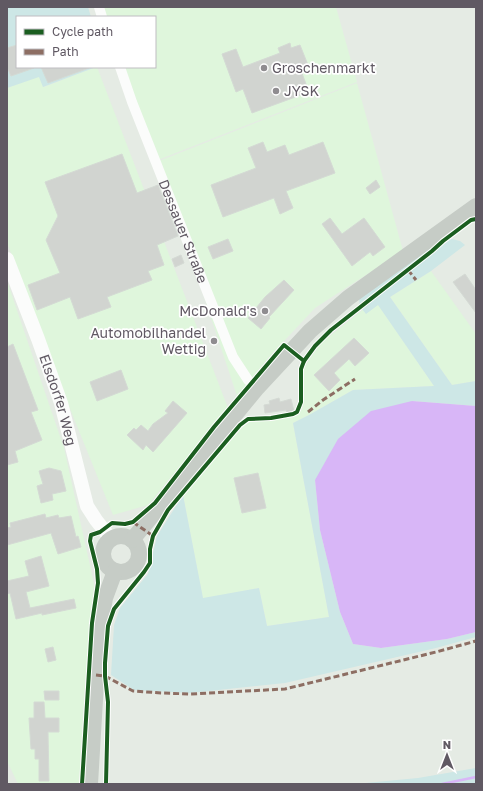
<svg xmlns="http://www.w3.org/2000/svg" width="483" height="791" viewBox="0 0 483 791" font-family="'Golos Text',sans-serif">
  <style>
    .commercial { fill: #dff6dc }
    .green { fill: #cde7e6 }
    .water { fill: #d8b6f7 }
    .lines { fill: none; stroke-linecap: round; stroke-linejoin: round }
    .stream { stroke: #d8b6f7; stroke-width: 2.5 }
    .building { fill: #d1d4d0; stroke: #d4dad4 }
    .street { stroke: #fbfcfb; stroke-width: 10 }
    .secondary { stroke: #fbfcfb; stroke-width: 14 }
    .primary { stroke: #c6ccc6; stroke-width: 16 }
    .quiet { stroke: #8d6e63; stroke-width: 3; stroke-dasharray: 6 3; stroke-linecap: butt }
    .cycleway-casing { stroke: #fff; stroke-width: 6 }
    .cycleway { stroke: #1b5e20; stroke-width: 4 }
    .poi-dot { fill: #8f8c90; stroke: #fff; stroke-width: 1.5 }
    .labels { text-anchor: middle; stroke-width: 3.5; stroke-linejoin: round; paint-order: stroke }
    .poi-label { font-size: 14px; fill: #605963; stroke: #fff; text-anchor: start }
    .street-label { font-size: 14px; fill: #605963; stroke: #fff }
  </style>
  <rect width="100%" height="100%" fill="#e5ebe4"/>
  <g class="commercial">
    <polygon points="100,7 336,7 357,82 158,160 123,67 155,67 155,17 104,17"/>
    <polygon points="96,67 97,67 228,408 148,505 113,515 43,342 7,242 7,88 39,76 44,87"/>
    <polygon points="357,83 403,251 315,308 270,356 237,396 159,161"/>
    <polygon points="431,271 476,334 476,381 452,385 390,297"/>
    <polygon points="7,281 64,448 93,579 94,588 86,673 79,784 18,784 7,761"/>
    <polygon points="375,300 434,386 353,390 309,415 293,423 329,617 267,626 259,588 203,599 183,495 247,420 268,420 299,414 303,401 301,371 321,343"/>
  </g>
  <g class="green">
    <polygon points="7,7 88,7 91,17 17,17 17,67 96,67 43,87 39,77 7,88"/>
    <polygon points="452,239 460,241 465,245 431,271 390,297 452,385 476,381 476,406 412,401 315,480 320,530 340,612 353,644 381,648 447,639 476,632 476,637 436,648 285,683 190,693 134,690 111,675 114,625 120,608 148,574 157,536 183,495 203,598 259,588 267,626 329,617 293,423 309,415 353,390 434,386 378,305 366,314 362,309 433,253 447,241"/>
    <polygon points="441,240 431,249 360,306 359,299"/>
    <polygon points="476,768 476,784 355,784 418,778"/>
  </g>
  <polygon class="water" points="412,401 476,406 476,632 447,639 381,648 353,644 340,612 320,530 315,480 338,439 371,411"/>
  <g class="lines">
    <polyline class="stream" points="442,784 476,777"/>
  </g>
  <g class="building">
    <polygon points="290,43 291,48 300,45 308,65 300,68 309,92 252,113 243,89 236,92 222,54 236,49 243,67 280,53 278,48"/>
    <polygon points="17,45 17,67 34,68 11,76 7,67 7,48"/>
    <polygon points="41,67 89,67 89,68 48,83"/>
    <polygon points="263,142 267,152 285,145 289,155 323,142 335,173 286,191 293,208 280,214 274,198 223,217 211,185 256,168 248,148"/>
    <polygon points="122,154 137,193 158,185 178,236 157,245 164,265 148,271 152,280 107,297 111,307 78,319 70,297 37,310 28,285 60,273 46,240 58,216 45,182"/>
    <polygon points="376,180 380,187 370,194 366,188"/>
    <polygon points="330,218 342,234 364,218 385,247 373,256 370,252 352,266 322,224"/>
    <polygon points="228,239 233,251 213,259 208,247"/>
    <polygon points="181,255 184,263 175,267 172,259"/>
    <polygon points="465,274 476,290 476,313 453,282"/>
    <polygon points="284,280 294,290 269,317 270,318 261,329 248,318 265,297"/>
    <polygon points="354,338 369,353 355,366 349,359 334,373 340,380 329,391 314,375"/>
    <polygon points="13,344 38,410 31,412 42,440 15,451 18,462 7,465 7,347"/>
    <polygon points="121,370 128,389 97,401 90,382"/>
    <polygon points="279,398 280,402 291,399 294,411 287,413 286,410 265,413 264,405 270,404 269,401"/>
    <polygon points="173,401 187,413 153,452 146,445 143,450 127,435 134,428 136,430 141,425 148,431 153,424 168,413 165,411"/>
    <polygon points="49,468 61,471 66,491 52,494 53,500 41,503 37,486 43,484 39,471"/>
    <polygon points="258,473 266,508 242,513 234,478"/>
    <polygon points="45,514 46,518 58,515 59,518 71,516 76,537 78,536 81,547 58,554 51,533 7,545 7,528 11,527 10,523"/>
    <polygon points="41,556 49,586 26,592 30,608 74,599 76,608 42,615 42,613 16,619 10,593 7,594 7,581 29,576 25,561"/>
    <polygon points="53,647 56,660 48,662 45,649"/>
    <polygon points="44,691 59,691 59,700 45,700"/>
    <polygon points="34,702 44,702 45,718 59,718 59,732 48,732 49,781 39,781 39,759 35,759 35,749 31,749 29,718 34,718"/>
  </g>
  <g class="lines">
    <g class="street">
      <polyline points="99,7 102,17"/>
      <path id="s1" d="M120,67L132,102L233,357L248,380L257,388"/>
    </g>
    <path class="secondary" id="s2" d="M7,259L38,339L61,403L87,506L96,520L111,539"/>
    <g class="primary">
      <circle cx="121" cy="554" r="18"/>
      <polyline points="132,540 257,388 310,331 348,298 476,206"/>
      <polyline points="90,784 99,632 105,598 115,571"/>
    </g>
    <g class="quiet">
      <polyline points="408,270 416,280"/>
      <polyline points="308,412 323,400 355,379"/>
      <polyline points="133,522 153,536"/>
      <polyline points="96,675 105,676 133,691 161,693 190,694 285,689 436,652 476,641"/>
    </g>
    <g class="cycleway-casing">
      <g id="cycleway">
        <polyline points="82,784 92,623 98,583 97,569 90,541 91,535 100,532 112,523 125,524 133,522 155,503 214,427 284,345 304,361"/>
        <polyline points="106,784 108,702 105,676 105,663 108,626 114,609 144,572 150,563 150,549 153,536 168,510 240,425 248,419 271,418 293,414 297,412 301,402 301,369 304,361 315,346 331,330 432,251 443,241 471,220 476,219"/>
      </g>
    </g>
    <use href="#cycleway" class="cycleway"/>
  </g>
  <g class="poi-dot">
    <circle cx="264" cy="68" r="4"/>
    <circle cx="276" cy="91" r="4"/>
    <circle cx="265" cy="311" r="4"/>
    <circle cx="214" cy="341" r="4"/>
  </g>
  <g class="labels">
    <g class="poi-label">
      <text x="272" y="73">Groschenmarkt</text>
      <text x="284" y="96">JYSK</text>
      <text x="257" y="316" text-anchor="end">McDonald's</text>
      <text x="206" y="338" text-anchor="end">Automobilhandel<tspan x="206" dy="16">Wettig</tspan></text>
    </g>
    <g class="street-label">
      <text dy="5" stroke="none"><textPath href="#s1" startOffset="176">Dessauer Straße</textPath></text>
      <text dy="5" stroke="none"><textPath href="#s2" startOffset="150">Elsdorfer Weg</textPath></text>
    </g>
  </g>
  <rect width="483" height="791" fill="none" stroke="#605963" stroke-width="16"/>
  <rect x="16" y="16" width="140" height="52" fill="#ffffff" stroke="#bfbdc1"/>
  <rect x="24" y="29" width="20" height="6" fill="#1b5e20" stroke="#bfbdc1"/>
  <text x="52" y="36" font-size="12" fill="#605963">Cycle path</text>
  <rect x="24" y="49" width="20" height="6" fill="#8d6e63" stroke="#bfbdc1"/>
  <text x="52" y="56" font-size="12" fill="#605963">Path</text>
  <g transform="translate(447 755)" stroke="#ffffff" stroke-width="3" paint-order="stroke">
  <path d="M0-3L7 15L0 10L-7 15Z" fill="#605963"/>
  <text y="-6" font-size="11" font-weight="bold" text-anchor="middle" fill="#605963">N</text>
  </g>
</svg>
